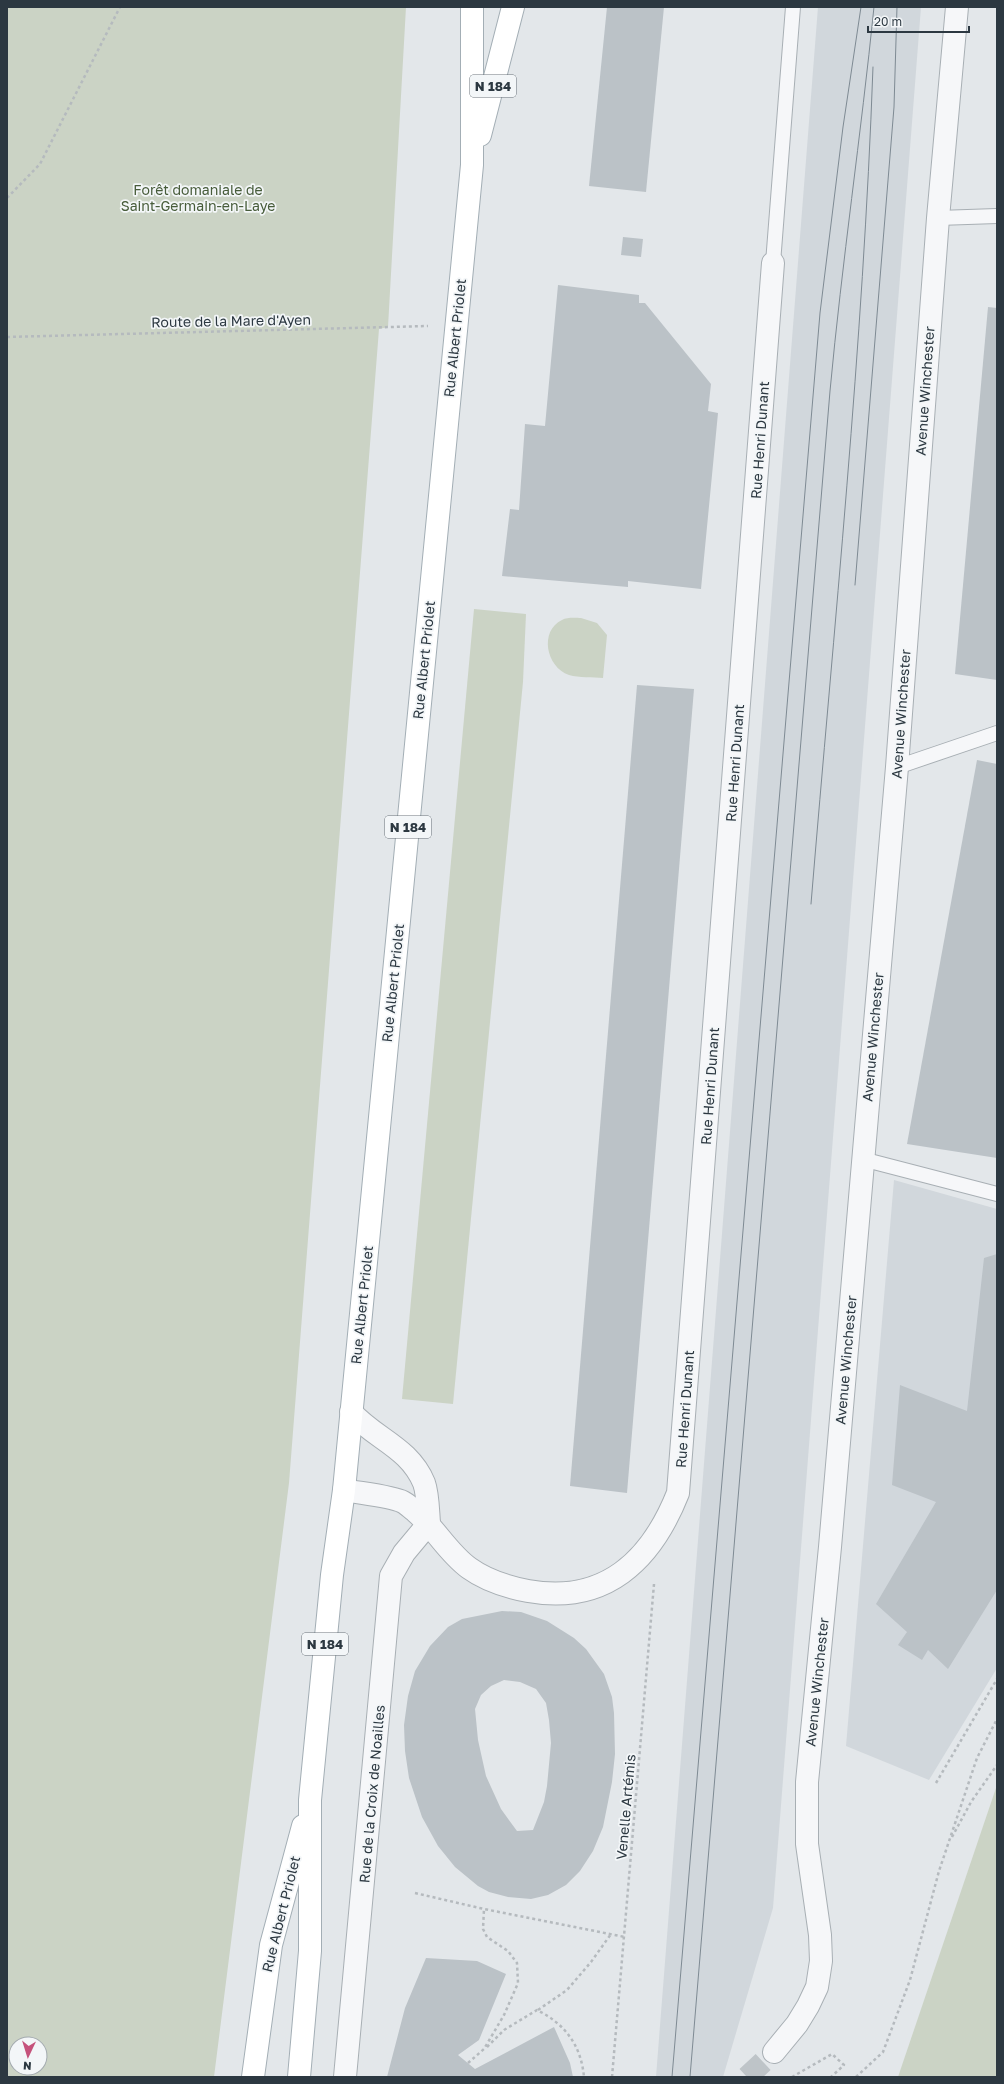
<svg xmlns="http://www.w3.org/2000/svg" width="1004" height="2084" viewBox="0 0 1004 2084" font-family="'Golos Text',sans-serif">
  <style>
    .built { fill: #d1d7dc }
    .green { fill: #cbd3c5; fill-rule: evenodd }
    .building { fill: #bbc2c7; fill-rule: evenodd }
    .lines { fill: none; stroke-linecap: round; stroke-linejoin: round }
    .minor-tunnel { stroke: #bec4c8; stroke-width: 22; stroke-dasharray: 22 11; stroke-linecap: butt }
    .service-casing { stroke: #a8afb4; stroke-width: 16 }
    .minor-casing { stroke: #a8afb4; stroke-width: 24 }
    .primary-casing { stroke: #a3aeb5; stroke-width: 24 }
    .path { stroke: #b5babe; stroke-width: 2.5; stroke-dasharray: 3 3; stroke-linecap: butt }
    .service { stroke: #f6f7f9; stroke-width: 14 }
    .minor { stroke: #f6f7f9; stroke-width: 22 }
    .primary { stroke: #fff; stroke-width: 22 }
    .tram { stroke: #7e8a93; stroke-width: 1 }
    .labels { text-anchor: middle; stroke-width: 3.5; stroke-linejoin: round; paint-order: stroke }
    .shield { fill: #f3f6f8; stroke: #687178; stroke-width: 1 }
    .shield-label { font-size: 13px; font-weight: bold; fill: #2c3841 }
    .park-label { font-size: 14px; fill: #475c3a; stroke: #f3f6f8 }
    .street-label { font-size: 14px; fill: #2c3841; stroke: #f3f6f8 }
  </style>
  <rect width="100%" height="100%" fill="#e3e7ea"/>
  <g class="built">
    <polygon points="818,7 921,7 773,1908 723,2077 656,2077"/>
    <polygon points="894,1180 997,1209 997,1668 929,1780 846,1746"/>
  </g>
  <g class="green">
    <path d="M7,7H406L388,327L379,329L289,1483L214,2077H7ZM16,2044H40V2068H16Z"/>
    <polygon points="474,609 526,614 523,682 453,1404 402,1399"/>
    <path d="M581,618L597,623L607,635L603,678C593,677 579,678 569,675C546,667 539,631 562,620C567,617 576,618 581,618Z"/>
    <polygon points="997,1785 997,2077 898,2077"/>
  </g>
  <g class="building">
    <polygon points="607,7 664,7 646,192 589,186"/>
    <polygon points="623,237 643,239 641,257 621,255"/>
    <polygon points="558,285 639,295 639,303 645,303 711,384 708,411 718,413 701,589 628,581 628,587 502,576 510,509 519,510 525,424 545,426"/>
    <polygon points="988,307 997,308 997,680 955,674"/>
    <polygon points="637,685 694,689 627,1493 570,1486"/>
    <polygon points="977,760 997,764 997,1158 907,1144"/>
    <polygon points="997,1254 997,1590 948,1669 928,1650 922,1660 898,1645 907,1632 876,1604 936,1502 892,1485 900,1385 967,1411 984,1258"/>
    <path d="M502,1611L521,1612L547,1621L574,1638L586,1649L604,1674L612,1697L614,1713L615,1754L612,1782L603,1827L593,1851L580,1871L566,1885L548,1895L531,1899L508,1897L489,1892L478,1886L455,1867L438,1846L422,1817L409,1778L405,1751L404,1725L408,1696L415,1671L430,1646L448,1627L462,1619ZM504,1680L520,1682L536,1689L546,1703L549,1720L551,1743L547,1786L544,1802L533,1830L517,1831L501,1809L486,1776L478,1740L475,1709L481,1695L491,1686Z"/>
    <polygon points="426,1958 477,1961 506,1974 479,2040 458,2055 475,2069 554,2027 570,2063 573,2077 387,2077 405,2008"/>
  </g>
  <g class="lines">
    <polyline class="minor-tunnel" points="747,2077 774,2052"/>
    <g class="service-casing">
      <g id="service">
        <polyline points="938,218 997,216"/>
        <polyline points="773,263 793,7"/>
        <polyline points="897,767 997,733"/>
        <polyline points="862,1159 997,1194"/>
      </g>
    </g>
    <g class="minor-casing">
      <g id="minor">
        <path d="M344,1490C358,1493 391,1496 403,1502C407,1504 411,1508 415,1511C435,1528 448,1553 469,1568C487,1581 507,1587 528,1591C605,1605 651,1561 678,1493L773,263"/>
        <polyline points="774,2052 797,2024 808,2006 817,1987 821,1961 820,1935 807,1844 807,1782 830,1547 897,767 938,218 957,7"/>
        <path d="M345,2077L391,1576L404,1553L429,1523C428,1511 428,1494 424,1483C409,1447 375,1439 351,1412"/>
      </g>
    </g>
    <g class="primary-casing">
      <g id="primary">
        <polyline points="480,135 513,7"/>
        <polyline points="253,2077 271,1945 303,1826"/>
        <polyline points="299,2077 310,1951 310,1800 332,1575 344,1490 472,165 472,7"/>
      </g>
    </g>
    <g class="path">
      <polyline points="7,198 40,164 120,7"/>
      <polyline points="7,337 428,326"/>
      <polyline points="936,1783 997,1679"/>
      <polyline points="952,1837 971,1802 997,1765"/>
      <polyline points="415,1893 484,1909 625,1937"/>
      <polyline points="538,2010 567,1990 591,1962 611,1934"/>
      <path d="M487,2047L504,2030L537,2010C565,2024 581,2045 584,2077"/>
      <polyline points="468,2063 484,2049 504,2015 518,1983 517,1963 508,1951 487,1937 483,1929 484,1909"/>
      <polyline points="612,2077 654,1584"/>
      <polyline points="792,2077 832,2054 844,2065 831,2077"/>
      <polyline points="856,2077 883,2052 910,1980 939,1871 977,1758 997,1719"/>
    </g>
    <use href="#service" class="service"/>
    <use href="#minor" class="minor"/>
    <use href="#primary" class="primary"/>
    <g class="tram">
      <polyline points="855,585 894,107 897,7"/>
      <path d="M811,904C834,625 863,347 873,67"/>
      <polyline points="672,2077 820,313 843,127 861,7"/>
      <path d="M690,2077L830,391C842,262 861,135 874,7"/>
    </g>
  </g>
  <g class="labels">
    <g class="shield">
      <rect x="470" y="75" width="46" height="22" rx="3"/>
      <rect x="385" y="816" width="46" height="22" rx="3"/>
      <rect x="302" y="1633" width="46" height="22" rx="3"/>
    </g>
    <g class="shield-label">
      <text x="493" y="91">N 184</text>
      <text x="408" y="832">N 184</text>
      <text x="325" y="1649">N 184</text>
    </g>
    <g class="park-label">
      <text x="198" y="195">Forêt domaniale de<tspan x="198" dy="16">Saint-Germain-en-Laye</tspan></text>
    </g>
    <g class="street-label">
      <text transform="translate(231 321) rotate(-1)" y="5">Route de la Mare d'Ayen</text>
      <text transform="translate(455 338) rotate(-84)" y="5">Rue Albert Priolet</text>
      <text transform="translate(925 391) rotate(-86)" y="5">Avenue Winchester</text>
      <text transform="translate(760 440) rotate(-86)" y="5">Rue Henri Dunant</text>
      <text transform="translate(424 660) rotate(-84)" y="5">Rue Albert Priolet</text>
      <text transform="translate(901 714) rotate(-86)" y="5">Avenue Winchester</text>
      <text transform="translate(735 763) rotate(-86)" y="5">Rue Henri Dunant</text>
      <text transform="translate(393 983) rotate(-84)" y="5">Rue Albert Priolet</text>
      <text transform="translate(873 1037) rotate(-85)" y="5">Avenue Winchester</text>
      <text transform="translate(710 1086) rotate(-86)" y="5">Rue Henri Dunant</text>
      <text transform="translate(362 1305) rotate(-84)" y="5">Rue Albert Priolet</text>
      <text transform="translate(846 1360) rotate(-85)" y="5">Avenue Winchester</text>
      <text transform="translate(685 1409) rotate(-86)" y="5">Rue Henri Dunant</text>
      <text transform="translate(817 1682) rotate(-84)" y="5">Avenue Winchester</text>
      <text transform="translate(372 1794) rotate(-85)" y="5">Rue de la Croix de Noailles</text>
      <text transform="translate(626 1807) rotate(-85)" y="5">Venelle Artémis</text>
      <text transform="translate(281 1914) rotate(-76)" y="5">Rue Albert Priolet</text>
    </g>
  </g>
  <rect width="1004" height="2084" fill="none" stroke="#2c3841" stroke-width="16"/>
  <g transform="translate(28 2056) rotate(184)"><circle r="19" fill="#f3f6f8" stroke="#a3aaaf"/>
  <path d="M0-3L7 15L0 10L-7 15Z" fill="#c5527b"/>
  <text y="-6" font-size="11" font-weight="bold" text-anchor="middle" fill="#2c3841">N</text>
  </g>
  <path d="M868 26v6h101v-6" fill="none" stroke="#2c3841" stroke-width="2"/>
  <text x="874" y="26" font-size="12" fill="#2c3841" stroke="#f3f6f8" stroke-width="3" paint-order="stroke">20 m</text>
</svg>
